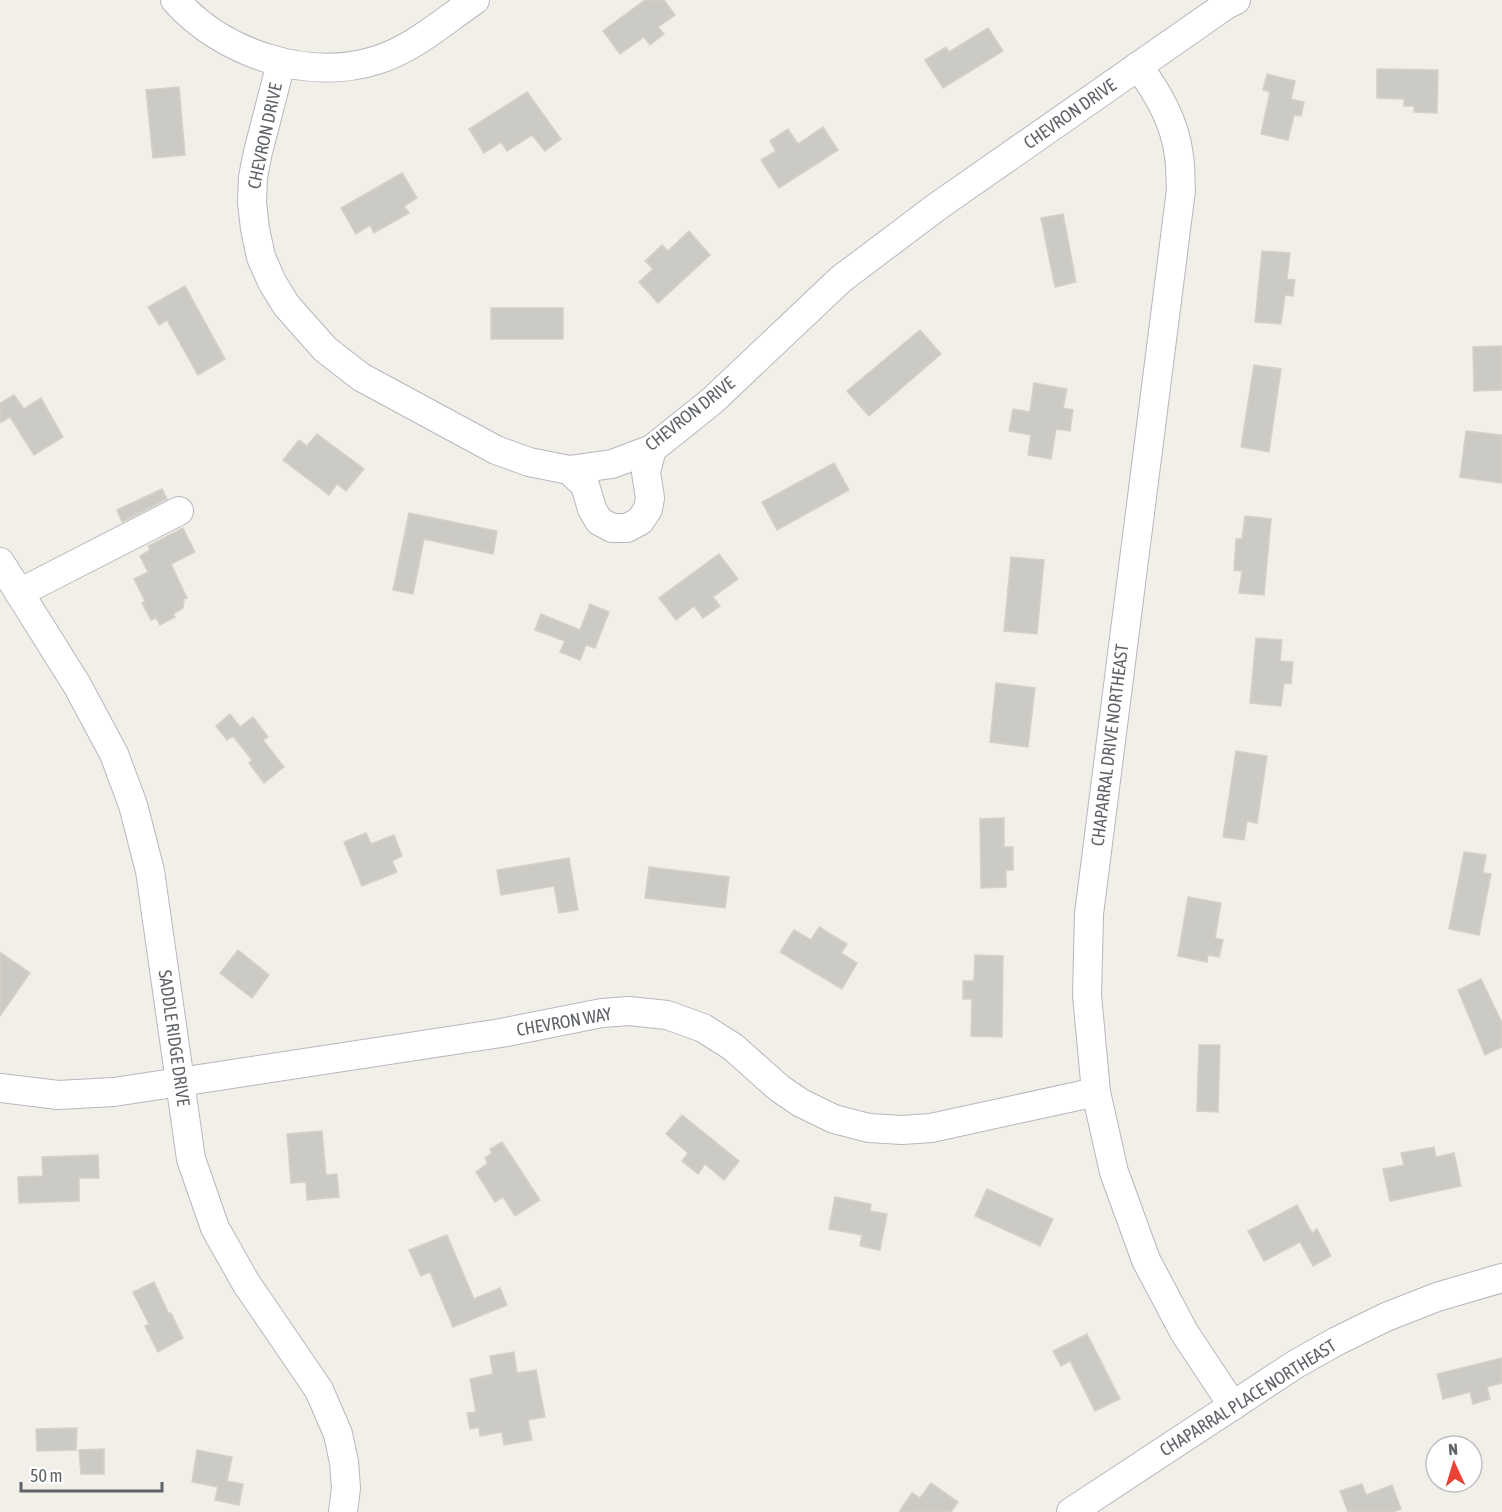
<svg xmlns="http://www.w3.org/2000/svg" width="1502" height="1512" viewBox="0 0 1502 1512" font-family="'Asap Condensed',sans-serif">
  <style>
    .building { fill: #cccac5; stroke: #d6d1c6; stroke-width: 1.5 }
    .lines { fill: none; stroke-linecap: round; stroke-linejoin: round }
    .minor-casing { stroke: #b5b8bc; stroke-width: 30 }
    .minor { stroke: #fff; stroke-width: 28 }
    .labels { text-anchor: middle; stroke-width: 4.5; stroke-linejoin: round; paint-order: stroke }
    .street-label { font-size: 18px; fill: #5f6368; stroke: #fff }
  </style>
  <rect width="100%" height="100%" fill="#f1efe8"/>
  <g class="building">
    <polygon points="645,0 664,0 675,15 658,27 664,34 650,45 644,37 620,54 603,31"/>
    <polygon points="988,28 1003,51 943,88 925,60 946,47 949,52"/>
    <polygon points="1377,69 1438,70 1437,113 1414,112 1414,106 1404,106 1404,99 1377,98"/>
    <polygon points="1267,74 1295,81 1291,99 1304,102 1301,116 1294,115 1288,140 1261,134 1270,92 1263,90"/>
    <polygon points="179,87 185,155 153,158 146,90"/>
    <polygon points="527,92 561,139 545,151 532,135 507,151 501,142 484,153 469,129"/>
    <polygon points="823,127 838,150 779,188 761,160 776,151 770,141 788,129 798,144"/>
    <polygon points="402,173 417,198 404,206 409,213 374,233 370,225 356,234 341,208"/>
    <polygon points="1063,214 1076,282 1055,287 1041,218"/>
    <polygon points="689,231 710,255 658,303 639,282 653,269 645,261 662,245 668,251"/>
    <polygon points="1262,251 1290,253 1287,279 1295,280 1293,296 1285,295 1281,324 1255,322"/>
    <polygon points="185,286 225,359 198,375 167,320 159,325 148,307"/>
    <rect x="491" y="308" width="72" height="31"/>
    <polygon points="920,330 941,354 869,416 847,391"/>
    <polygon points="1502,346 1502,390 1474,391 1473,347"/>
    <polygon points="1254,365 1281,369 1269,452 1241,447"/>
    <polygon points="1034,383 1067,389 1063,408 1073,410 1070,431 1056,429 1051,459 1028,455 1031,435 1009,431 1013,409 1030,412"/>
    <polygon points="14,395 24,409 41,398 63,437 34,455 10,417 0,423 0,403"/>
    <polygon points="1466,431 1502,435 1502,483 1460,477"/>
    <polygon points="317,434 364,469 346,491 337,484 329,495 283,460 299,440 307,446"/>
    <polygon points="834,463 849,490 777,530 762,502"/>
    <polygon points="162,489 167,499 122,522 117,510"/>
    <polygon points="409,513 497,531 493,554 424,539 413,594 393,590"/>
    <polygon points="1245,516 1271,519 1264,595 1239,593 1242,571 1234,570 1236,539 1242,539"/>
    <polygon points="183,528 195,552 171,564 187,598 184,599 183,608 173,614 175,617 160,625 156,618 151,620 142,603 145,601 134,579 148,572 140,556 150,550 148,546"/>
    <polygon points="719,554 738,579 713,597 720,606 703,618 694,606 676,620 659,598"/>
    <polygon points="1011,557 1044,560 1037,634 1004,631"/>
    <polygon points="590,604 609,612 595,648 586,645 580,660 560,652 565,641 535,630 541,614 580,630"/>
    <polygon points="1256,638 1282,640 1280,661 1293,662 1291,684 1284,683 1281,706 1250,703"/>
    <polygon points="996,683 1035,688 1028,747 990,742"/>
    <polygon points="230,714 240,727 253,717 268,737 263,740 284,767 264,783 249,763 252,760 233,736 227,740 216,726"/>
    <polygon points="1236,751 1267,756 1257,823 1247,821 1244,840 1223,837"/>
    <polygon points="1004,818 1004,847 1013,847 1013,870 1006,870 1006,887 981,888 980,819"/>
    <polygon points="366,833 371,844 394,835 402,856 392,861 397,872 362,886 344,842"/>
    <polygon points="1464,852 1486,855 1483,873 1491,874 1479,935 1449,929"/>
    <polygon points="569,858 578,910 559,913 554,886 501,895 497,870"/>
    <polygon points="649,867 729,877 725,908 645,898"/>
    <polygon points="1188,897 1221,903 1215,938 1223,940 1219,957 1208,955 1207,962 1178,956"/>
    <polygon points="819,927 847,944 841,953 857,963 842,989 780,952 794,930 811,940"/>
    <polygon points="238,950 269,975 252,998 220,973"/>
    <polygon points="0,952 30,973 0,1016"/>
    <polygon points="975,955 1003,956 1002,1037 971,1036 972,999 963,999 963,981 974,981"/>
    <polygon points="1481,979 1502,1023 1502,1047 1485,1055 1458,990"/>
    <polygon points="1199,1045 1220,1045 1218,1112 1197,1111"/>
    <polygon points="682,1115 739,1161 724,1180 705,1164 698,1174 682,1161 688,1153 666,1134"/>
    <polygon points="322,1131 326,1175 337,1174 339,1197 307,1200 306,1182 291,1183 287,1134"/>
    <polygon points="502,1142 540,1200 515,1216 503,1197 495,1202 476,1172 488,1163 485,1158 492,1153 490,1149"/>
    <polygon points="1434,1147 1436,1157 1454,1153 1461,1186 1390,1201 1383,1169 1404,1165 1401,1153"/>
    <polygon points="98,1155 99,1178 79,1178 79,1201 19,1203 18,1177 43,1176 42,1157"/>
    <polygon points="987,1189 1053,1219 1040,1246 975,1216"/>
    <polygon points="835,1197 871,1204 870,1211 887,1214 880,1250 860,1246 862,1235 829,1229"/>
    <polygon points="1297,1205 1312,1233 1317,1229 1331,1256 1313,1266 1300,1242 1264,1261 1248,1231"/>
    <polygon points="447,1235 474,1299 500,1288 507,1305 453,1327 430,1272 421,1276 409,1250"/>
    <polygon points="154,1282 169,1314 171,1313 183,1338 158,1352 145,1326 149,1324 133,1292"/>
    <polygon points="1087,1334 1120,1399 1095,1411 1070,1361 1061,1366 1053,1351"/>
    <polygon points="514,1352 517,1373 536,1370 545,1417 528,1420 532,1440 504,1445 502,1432 480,1436 479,1427 470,1429 467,1413 476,1412 470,1379 493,1374 490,1356"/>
    <polygon points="1502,1358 1502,1383 1487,1387 1490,1399 1473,1404 1470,1392 1443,1399 1437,1374"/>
    <polygon points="77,1428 76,1450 37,1451 36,1429"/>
    <polygon points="104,1449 104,1474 81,1474 79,1450"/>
    <polygon points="197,1450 232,1457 227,1481 243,1484 239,1505 215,1500 218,1487 192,1482"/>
    <polygon points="931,1483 958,1502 951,1512 899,1512 912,1493 920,1498"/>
    <polygon points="1362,1484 1366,1495 1392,1485 1401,1509 1393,1512 1348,1512 1340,1491"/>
  </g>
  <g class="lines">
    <g class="minor-casing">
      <g id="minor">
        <path d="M175,0C223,54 308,82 377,60C413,49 444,21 475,0"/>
        <polyline points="281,63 258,152 253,177 252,202 255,229 261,257 272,282 286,305 325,349 361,377 496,450 529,462 569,470 612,464 652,449 712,401 841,279 938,206 1226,5 1236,0"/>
        <path d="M1138,66C1158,93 1175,122 1179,156C1181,167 1180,179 1181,190L1089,914L1087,995L1096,1092L1114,1172L1146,1260L1184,1332L1233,1406"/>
        <polyline points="569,470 585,485 592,509 599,521 612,528 627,528 640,521 648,509 650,498 646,472 652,449"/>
        <polyline points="0,562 77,685 114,754 133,805 150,871 191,1159 215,1228 246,1283 319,1390 338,1434 344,1462 346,1488 343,1512"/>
        <polyline points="19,593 179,511"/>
        <polyline points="0,1088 58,1095 114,1092 501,1033 602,1013 629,1011 667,1015 703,1028 733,1047 779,1088 801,1103 834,1119 869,1128 902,1130 931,1128 1096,1092"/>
        <polyline points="1071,1512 1296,1364 1337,1341 1386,1317 1437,1297 1502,1278"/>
      </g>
    </g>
    <use href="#minor" class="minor"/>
  </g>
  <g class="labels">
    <g class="street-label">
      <text transform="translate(1070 114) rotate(-35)" y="6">CHEVRON DRIVE</text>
      <text transform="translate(265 136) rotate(-78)" y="6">CHEVRON DRIVE</text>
      <text transform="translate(690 414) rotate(-38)" y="6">CHEVRON DRIVE</text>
      <text transform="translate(1110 745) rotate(-83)" y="6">CHAPARRAL DRIVE NORTHEAST</text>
      <text transform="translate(564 1022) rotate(-10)" y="6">CHEVRON WAY</text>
      <text transform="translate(174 1038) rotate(82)" y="6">SADDLE RIDGE DRIVE</text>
      <text transform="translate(1248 1398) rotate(-32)" y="6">CHAPARRAL PLACE NORTHEAST</text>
    </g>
  </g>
  <g transform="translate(1454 1464) rotate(356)"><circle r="28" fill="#ffffff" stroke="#bfc1c3" stroke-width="1.5"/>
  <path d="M0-4.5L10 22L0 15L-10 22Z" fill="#ea4335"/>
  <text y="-9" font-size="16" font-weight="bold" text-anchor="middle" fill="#5f6368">N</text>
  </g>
  <path d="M21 1482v9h141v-9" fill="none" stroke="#5f6368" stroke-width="3"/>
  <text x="30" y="1482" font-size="18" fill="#5f6368" stroke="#ffffff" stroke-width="4.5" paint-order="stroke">50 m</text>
</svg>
